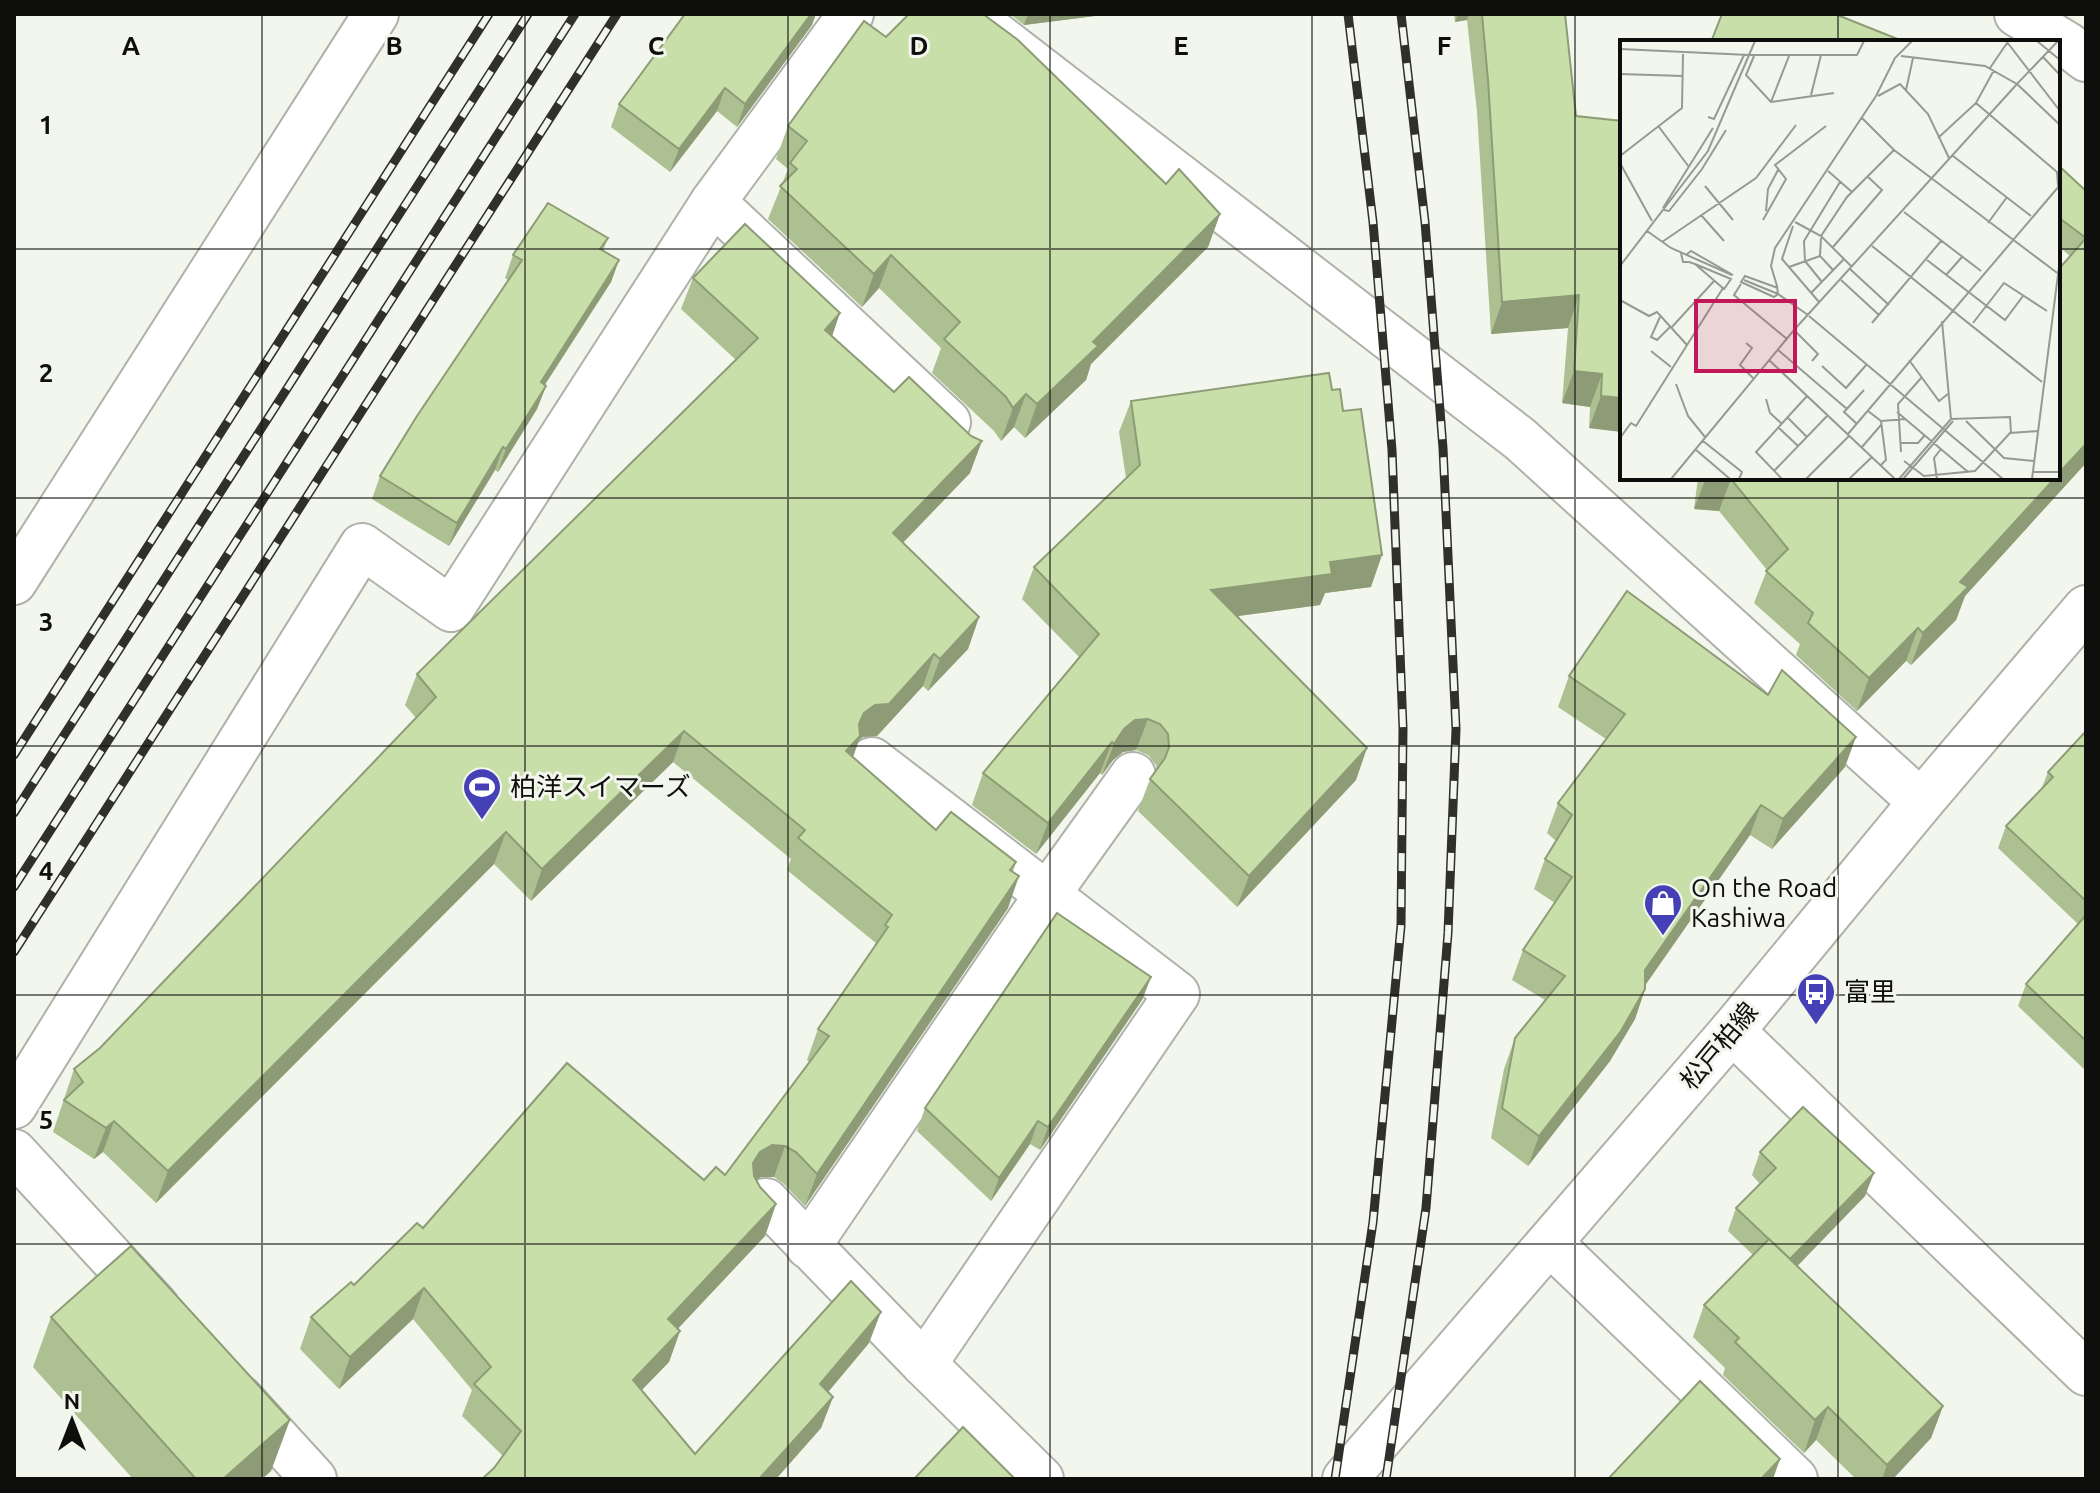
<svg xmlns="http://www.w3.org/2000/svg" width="2100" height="1493" viewBox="0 0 2100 1493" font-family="Ubuntu,'Noto Sans JP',sans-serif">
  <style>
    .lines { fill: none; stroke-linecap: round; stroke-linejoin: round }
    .minor-casing { stroke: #aeb2a9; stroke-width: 48 }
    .major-casing { stroke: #aeb2a9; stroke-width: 48 }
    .minor { stroke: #fff; stroke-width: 44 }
    .major { stroke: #fff; stroke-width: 44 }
    .rail-casing { stroke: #2f302c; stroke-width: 9 }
    .rail { stroke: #f2f6ec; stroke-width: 6; stroke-dasharray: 18; stroke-linecap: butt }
    .wall { fill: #adc091 }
    .shaded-wall { fill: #8d9c76 }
    .building { fill: #c9dfa9; stroke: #8d9c76; stroke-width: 2 }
    .grid { fill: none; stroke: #0e0f0c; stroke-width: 2; stroke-opacity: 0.55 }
    .labels { text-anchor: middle; stroke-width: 6; stroke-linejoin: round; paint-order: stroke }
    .poi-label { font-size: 26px; fill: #0e0f0c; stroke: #f2f6ec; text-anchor: start }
    .street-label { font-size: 26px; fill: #0e0f0c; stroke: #f2f6ec }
    .inset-road { fill: none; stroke: #979a92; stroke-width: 2 }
    .view { fill: #c2185b; fill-opacity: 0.15; stroke: #c2185b; stroke-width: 4 }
    .inset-edge { fill: none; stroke: #0e0f0c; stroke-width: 4 }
    .grid-label { font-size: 26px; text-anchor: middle; font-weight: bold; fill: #0e0f0c; stroke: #f2f6ec; stroke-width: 6; stroke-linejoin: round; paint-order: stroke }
  </style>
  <rect width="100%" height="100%" fill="#f2f6ec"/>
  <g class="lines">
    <g class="minor-casing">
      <g id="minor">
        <polyline points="969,14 1520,439 1921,802"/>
        <polyline points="713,202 948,422"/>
        <polyline points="14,582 376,14"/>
        <polyline points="872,760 1177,994 924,1364 1041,1479"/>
        <polyline points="1732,1031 2086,1373"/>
        <polyline points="14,1106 362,546 451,609 713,202 851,14"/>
        <polyline points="14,1152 156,1306"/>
        <polyline points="766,1201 924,1364"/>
        <polyline points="1550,1243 1795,1479"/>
        <polyline points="808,1246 1047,895 1133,775"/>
        <polyline points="240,1398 314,1479"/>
      </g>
    </g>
    <g class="major-casing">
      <g id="major">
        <polyline points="2017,14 2068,45 2086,59"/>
        <polyline points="1345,1479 1732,1031 1921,802 2086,608"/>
      </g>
    </g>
    <use href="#minor" class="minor"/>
    <use href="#major" class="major"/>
    <g class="rail-casing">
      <g id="rail">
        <polyline points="14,755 489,14"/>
        <polyline points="14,813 528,14"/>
        <polyline points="14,887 575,14"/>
        <polyline points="14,952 617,14"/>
        <polyline points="1335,1479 1373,1222 1401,926 1403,728 1392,450 1373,222 1348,14"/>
        <polyline points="1386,1479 1426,1208 1448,933 1456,729 1443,448 1425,222 1401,14"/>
      </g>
    </g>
    <use href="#rail" class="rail"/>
  </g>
  <g class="wall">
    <polygon points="1010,14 1111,14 1024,25"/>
    <polygon points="1454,14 1567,14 1565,16 1576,116 1622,121 1622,432 1589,428 1590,407 1562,403 1568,328 1491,334 1477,112 1467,20 1455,22"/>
    <polygon points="812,25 737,127 717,111 670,172 611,127 619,104"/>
    <polygon points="886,37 1166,184 1220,214 1208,247 1091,364 1086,380 1025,438 1014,427 1001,441 994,431 932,373 941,348 879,288 862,307 768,219 788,169 776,159 788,126"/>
    <polygon points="2058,165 2086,191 2086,463 1965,596 1956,620 1911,665 1906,661 1857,711 1796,655 1800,644 1754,603 1767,570 1719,511 1694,509 1698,478 2058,478 2070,256 2058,246"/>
    <polygon points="608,238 603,251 619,260 611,282 545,385 546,386 537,409 498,472 495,470 449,546 372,499 380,476 508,280 505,278 513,255"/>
    <polygon points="693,278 832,336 970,473 903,543 979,617 968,649 928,691 923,686 877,736 863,737 859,740 853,757 936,830 1016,862 1013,872 1008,908 805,1206 784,1184 774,1177 761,1177 756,1180 760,1187 776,1204 765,1236 678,1328 680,1331 669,1362 642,1390 695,1454 869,1343 828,1392 833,1397 821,1428 776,1479 494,1468 503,1456 462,1416 472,1390 413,1319 339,1389 300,1349 311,1317 354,1285 423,1228 704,1180 725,1175 809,1062 807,1060 818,1029 877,944 787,870 791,859 673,762 531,901 494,864 156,1203 103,1152 94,1159 53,1132 74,1069 100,1048 416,718 405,705 417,674 736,360 681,309"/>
    <polygon points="1332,390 1371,587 1325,593 1320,605 1238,616 1356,780 1237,907 1138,811 1150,779 1157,770 1156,765 1148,755 1136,750 1123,752 1113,760 1102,775 1100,773 1036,854 972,805 983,773 1079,657 1022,599 1034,567 1126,478 1119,432 1131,401"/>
    <polygon points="1569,676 1845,767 1772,849 1750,835 1645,984 1645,989 1635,1019 1610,1061 1528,1166 1491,1138 1504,1069 1515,1038 1545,1000 1512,980 1523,950 1555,903 1534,889 1545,859 1556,841 1547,833 1558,803 1606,739 1558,707"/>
    <polygon points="2086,731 2086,1071 2018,1006 2026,984 2078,924 1998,848 2006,826 2041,790 2048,772"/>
    <polygon points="1151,977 1142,1000 1040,1150 1030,1144 991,1201 917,1131 925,1108"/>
    <polygon points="1760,1152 1865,1196 1797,1266 1943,1406 1931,1438 1893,1479 1856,1479 1816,1440 1804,1453 1723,1375 1725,1368 1693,1337 1704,1305 1753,1255 1728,1231 1736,1208 1760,1184 1752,1175"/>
    <polygon points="51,1317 271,1471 262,1479 133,1479 33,1367"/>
  </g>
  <g class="shaded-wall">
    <polygon points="811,14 816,14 812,25 737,127 745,104"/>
    <polygon points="1028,14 1111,14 1024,25"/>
    <polygon points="1458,14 1469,14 1467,20 1455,22"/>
    <polygon points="725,88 717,111 670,172 679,149"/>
    <polygon points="1220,214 1208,247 1091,364 1086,380 1025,438 1037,404 1093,342"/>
    <polygon points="891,255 879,288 862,307 874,274"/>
    <polygon points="619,260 611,282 532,404 541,382"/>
    <polygon points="1579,295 1568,328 1491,334 1502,302"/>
    <polygon points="840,313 829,345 825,330"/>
    <polygon points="1574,371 1602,374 1590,407 1562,403"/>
    <polygon points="546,386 537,409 498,472 506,449"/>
    <polygon points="1026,394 1014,427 1001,441 1013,408"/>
    <polygon points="1601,396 1622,398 1622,432 1589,428"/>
    <polygon points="982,441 970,473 881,565 893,533"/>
    <polygon points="2086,444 2086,463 1965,596 1956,620 1911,665 1923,633 1960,582 2055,478 2058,478 2058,474"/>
    <polygon points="503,447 495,470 449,546 457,523"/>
    <polygon points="1706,478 1731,479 1719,511 1694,509"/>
    <polygon points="1382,555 1371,587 1325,593 1320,605 1200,621 1211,590 1330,562"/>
    <polygon points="979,617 968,649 928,691 940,659"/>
    <polygon points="1918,628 1906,661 1857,711 1869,678"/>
    <polygon points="934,654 923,686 877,736 863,737 859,740 849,768 846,751 864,713"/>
    <polygon points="1148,719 1136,750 1123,752 1113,760 1102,775 1114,744 1124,729 1135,720"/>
    <polygon points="684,731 673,762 531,901 542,869"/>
    <polygon points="1856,737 1845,767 1772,849 1783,819"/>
    <polygon points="1112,742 1100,773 1036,854 1048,823"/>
    <polygon points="1367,748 1356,780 1237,907 1249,876"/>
    <polygon points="1761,805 1750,835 1635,1000 1645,970"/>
    <polygon points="506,832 494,864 156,1203 168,1171"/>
    <polygon points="1019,876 1008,908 805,1206 817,1174"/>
    <polygon points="1151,977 1142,1000 1040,1150 1048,1127"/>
    <polygon points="1645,989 1635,1019 1610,1061 1528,1166 1539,1136"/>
    <polygon points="114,1121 103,1152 94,1159 106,1128"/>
    <polygon points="1038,1121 1030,1144 991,1201 999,1178"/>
    <polygon points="772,1145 785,1146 774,1177 761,1177 748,1184 753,1163 760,1152"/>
    <polygon points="1874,1173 1865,1196 1781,1283 1789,1260"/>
    <polygon points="776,1204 765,1236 657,1351 668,1319"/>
    <polygon points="424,1288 413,1319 339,1389 350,1357"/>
    <polygon points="881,1312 869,1343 808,1416 820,1384"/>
    <polygon points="680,1331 669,1362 621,1411 633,1380"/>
    <polygon points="833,1397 821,1428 776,1479 759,1479"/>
    <polygon points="1943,1406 1931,1438 1893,1479 1882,1479 1887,1465"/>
    <polygon points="1828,1407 1816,1440 1804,1453 1815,1420"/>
    <polygon points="290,1420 271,1471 262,1479 223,1479"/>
    <polygon points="1780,1459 1773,1479 1761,1479"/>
  </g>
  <g class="building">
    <polygon points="685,14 811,14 745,104 725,88 679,149 619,104"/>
    <polygon points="909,14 983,14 1018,40 1166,184 1179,169 1220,214 1093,342 1098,346 1037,404 1026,394 1013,408 1006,397 944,339 960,322 891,255 874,274 780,186 797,169 790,163 807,141 788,126 864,21 886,37"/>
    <polygon points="1482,14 1565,14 1576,116 1622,121 1622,398 1601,396 1602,374 1574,371 1579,295 1502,302 1488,80"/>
    <polygon points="1722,14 1835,14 1905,42 1711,42"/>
    <polygon points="2058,165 2086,191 2086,238 2058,217"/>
    <polygon points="548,203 608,238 600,249 619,260 541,382 546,386 506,449 503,447 457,523 380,476 417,416 522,260 513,255"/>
    <polygon points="745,224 840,313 825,330 894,392 909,377 971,436 982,441 893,533 979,617 940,659 934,654 889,704 875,705 864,713 859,724 860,736 846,751 936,830 951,812 1016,862 1010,870 1019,876 817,1174 796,1152 785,1146 772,1145 760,1152 753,1163 754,1176 760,1187 776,1204 668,1319 680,1331 633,1380 695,1454 851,1281 881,1312 820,1384 833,1397 759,1479 482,1479 494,1468 521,1431 474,1384 491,1367 424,1288 350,1357 311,1317 351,1282 354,1285 417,1223 423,1228 567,1063 704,1180 716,1167 725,1175 829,1036 818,1029 888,927 885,925 892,915 798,838 805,830 684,731 542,869 506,832 168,1171 114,1121 106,1128 64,1100 83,1082 74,1069 100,1048 436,697 417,674 758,338 693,278"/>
    <polygon points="2086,238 2086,444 2058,474 2058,270"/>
    <polygon points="1329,373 1332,390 1340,389 1343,411 1361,409 1382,555 1330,562 1332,574 1211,590 1367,748 1249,876 1150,779 1165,758 1169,747 1168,734 1160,724 1148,719 1135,720 1124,729 1114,744 1112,742 1048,823 983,773 1099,634 1034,567 1140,465 1131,401"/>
    <polygon points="1724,478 2055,478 1960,582 1968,587 1923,633 1918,628 1869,678 1808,623 1813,613 1766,571 1788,549 1731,479"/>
    <polygon points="1627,591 1768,695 1782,670 1856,737 1783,819 1761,805 1645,970 1645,989 1621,1031 1539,1136 1502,1108 1515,1038 1565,976 1523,950 1572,877 1545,859 1572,815 1558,803 1625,714 1569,676"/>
    <polygon points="2086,731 2086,901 2006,826 2053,777 2048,772"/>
    <polygon points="1057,913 1151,977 1048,1127 1038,1121 999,1178 925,1108"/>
    <polygon points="2086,915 2086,1041 2026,984"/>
    <polygon points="1803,1107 1874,1173 1790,1259 1736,1208 1776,1168 1760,1152"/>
    <polygon points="1769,1239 1943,1406 1887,1465 1828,1407 1815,1420 1735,1342 1739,1338 1704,1305"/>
    <polygon points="131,1246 290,1420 223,1479 196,1479 51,1317"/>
    <polygon points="1700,1381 1780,1459 1761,1479 1608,1479"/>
    <polygon points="963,1427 1015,1479 914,1479"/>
  </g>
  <path class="grid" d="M262,14V1479M525,14V1479M788,14V1479M1050,14V1479M1312,14V1479M1575,14V1479M1838,14V42M14,249H1622M2058,249H2086M1838,478V1479M14,498H2086M14,746H2086M14,995H2086M14,1244H2086"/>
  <defs>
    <g id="stadium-pin" transform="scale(2)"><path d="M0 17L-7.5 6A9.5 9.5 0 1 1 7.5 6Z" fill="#4640b6" stroke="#f2f6ec"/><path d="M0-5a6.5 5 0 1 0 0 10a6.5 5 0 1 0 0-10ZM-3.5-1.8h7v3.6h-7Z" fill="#fff"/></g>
    <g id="shop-pin" transform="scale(2)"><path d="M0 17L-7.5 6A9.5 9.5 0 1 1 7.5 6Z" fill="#4640b6" stroke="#f2f6ec"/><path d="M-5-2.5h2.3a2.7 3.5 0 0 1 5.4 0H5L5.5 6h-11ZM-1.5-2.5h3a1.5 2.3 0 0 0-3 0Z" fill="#fff"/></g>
    <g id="bus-pin" transform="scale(2)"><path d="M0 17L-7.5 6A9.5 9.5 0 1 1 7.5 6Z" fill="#4640b6" stroke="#f2f6ec"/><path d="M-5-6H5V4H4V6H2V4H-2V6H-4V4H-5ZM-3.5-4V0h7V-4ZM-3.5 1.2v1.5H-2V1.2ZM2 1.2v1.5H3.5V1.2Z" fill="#fff"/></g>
  </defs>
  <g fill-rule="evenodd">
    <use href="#stadium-pin" x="482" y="787"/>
    <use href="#shop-pin" x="1663" y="903"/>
    <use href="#bus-pin" x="1816" y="992"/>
  </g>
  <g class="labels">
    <g class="poi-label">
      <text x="510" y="796">柏洋スイマーズ</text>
      <text x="1691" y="897">On the Road<tspan x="1691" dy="30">Kashiwa</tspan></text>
      <text x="1844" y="1001">富里</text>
    </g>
    <g class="street-label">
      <text transform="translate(1719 1046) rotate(-50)" y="9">松戸柏線</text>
    </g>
  </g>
  <g transform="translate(1620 40)">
    <rect width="440" height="440" fill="#f2f6ec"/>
    <path class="inset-road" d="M417,1L440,20M387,2L440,71M0,9L129,15M129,15H237L244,1M134,16L126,35L151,62L214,53M281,16L365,26L397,44L438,1M423,17L440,35M370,28L387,3M0,34L63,36M286,50L293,18M191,55L201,15M258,56L280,44L308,74L329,118M151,62L169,16M356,63L437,132L438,146M88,77L94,79L124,15M242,78L274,110L440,235M39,87L69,127M318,98L356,63L374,30M0,116L62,68L63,14M333,116L411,176M0,123L32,181M208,131L232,152M85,146L113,180M43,168L93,88M44,170L49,171L82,129L106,90M146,171L148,149L158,130M284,172L361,231M81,175L104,201M143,180L166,139L155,125L206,86M175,182L201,196L232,227M368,183L387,157M173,186L162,219L199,262M27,191L51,208L112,235M201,196L227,157L274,110M201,198L200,216L213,230M42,202L136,138L176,85M252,206L422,342M213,207L262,150L247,136M61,213L63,222H69L75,224L111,239L104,249L75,224M66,215L71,211L113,235M307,220L385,280L403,256M0,226L88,111L135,1M169,227L200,216M230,229L269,265M326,235L342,217M124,240L158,254L188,275M221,240L259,275M202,242L185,221L184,201L220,142M121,244L114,255L167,299M158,248L125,236L121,242L154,257L158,254L157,246L151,226L155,208L256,56L275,18L292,1M191,253L224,219M0,260L29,276L37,272L67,305M189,276L383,439M40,277L31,297L37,300L50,287M322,281L331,379L390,377L391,393M252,283L321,201M353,283L384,243L427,271M51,288L94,241M174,290L198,314L192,321M126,303L132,308L120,325L133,338M158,310L227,369M31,311L51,327M149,320L275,439M289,320L319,361L328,354M202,326L226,348L247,324M56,344L68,376L85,397M146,359L150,373L161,383M248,371L261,381L266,420L261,425M277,372L348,432M167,377L187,397M261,381L286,379M346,381L384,418L414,421M237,384L224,372L244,350M158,387L178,406M228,394L440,145M0,398L11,383L16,386L103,248M83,401L122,432L119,439M280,403H298L305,395M242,407L261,385M75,409L110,439M281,412L278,364L302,337M284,421L304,436L355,431L390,393L418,391M154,431L208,375M412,432H440M51,439L174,290L397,44L440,85M162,439L136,412L187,356M186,439L229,396M229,439L252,417M279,439L331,379M283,439L333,381M317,439L314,418L321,409M412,439L440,219"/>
    <path class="view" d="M76,261H175V331H76Z"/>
    <rect width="440" height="440" class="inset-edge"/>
  </g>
  <g class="grid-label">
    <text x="131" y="55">A</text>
    <text x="394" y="55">B</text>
    <text x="656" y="55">C</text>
    <text x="919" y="55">D</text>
    <text x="1181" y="55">E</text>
    <text x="1444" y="55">F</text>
    <text x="46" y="134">1</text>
    <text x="46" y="382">2</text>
    <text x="46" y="631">3</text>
    <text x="46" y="880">4</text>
    <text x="46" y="1129">5</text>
  </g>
  <rect width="2100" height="1493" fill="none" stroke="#0e0f0c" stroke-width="32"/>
  <g transform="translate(72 1421)" stroke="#f2f6ec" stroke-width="6" paint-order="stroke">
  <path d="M0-6L14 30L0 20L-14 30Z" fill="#0e0f0c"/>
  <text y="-12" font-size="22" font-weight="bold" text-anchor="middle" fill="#0e0f0c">N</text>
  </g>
</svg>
